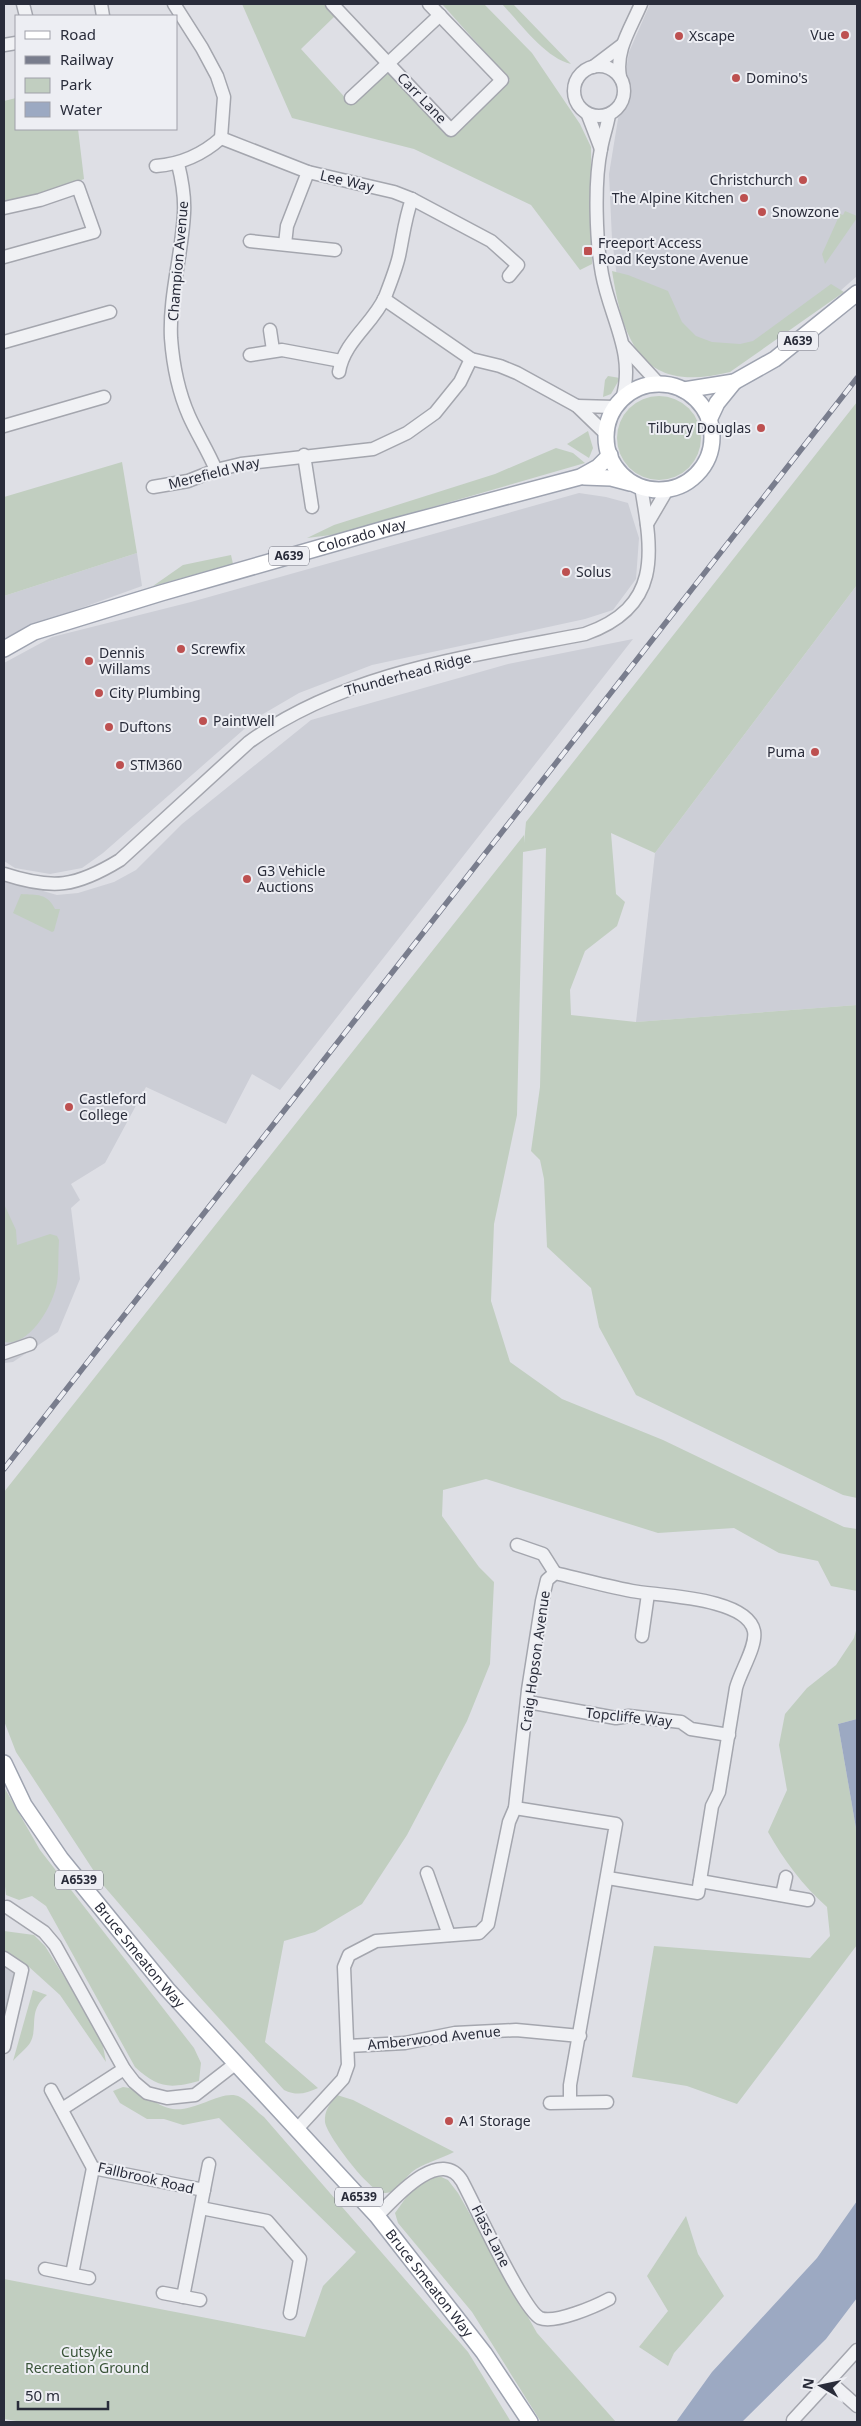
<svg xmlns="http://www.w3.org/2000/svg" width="861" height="2426" viewBox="0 0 861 2426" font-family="'Noto Sans',sans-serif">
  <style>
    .built { fill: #ccced6 }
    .green { fill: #c1cec0 }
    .water { fill: #9ca9c2 }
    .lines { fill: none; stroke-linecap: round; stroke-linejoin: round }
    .minor-casing { stroke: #a4a6ae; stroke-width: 15 }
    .major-casing { stroke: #9ea3b0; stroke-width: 18 }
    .minor { stroke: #f0f1f4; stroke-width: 12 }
    .major { stroke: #fff; stroke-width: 15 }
    .rail-casing { stroke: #797d8d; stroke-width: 5.5 }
    .rail { stroke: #edeef3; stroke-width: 4; stroke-dasharray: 11; stroke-linecap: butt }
    .poi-dot { fill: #bd5050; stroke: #edeef3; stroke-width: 2 }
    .labels { text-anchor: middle; stroke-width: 4; stroke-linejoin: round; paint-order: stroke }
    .shield { fill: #edeef3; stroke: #646672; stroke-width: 1 }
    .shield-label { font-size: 12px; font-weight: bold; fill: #292c3a }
    .poi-label { font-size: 14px; fill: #292c3a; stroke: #edeef3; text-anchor: start }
    .street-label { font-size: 14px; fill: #292c3a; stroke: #edeef3 }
    .park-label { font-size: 14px; fill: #395438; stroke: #edeef3 }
  </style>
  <rect width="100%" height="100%" fill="#dedfe5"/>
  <g class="built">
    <polygon points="650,4 857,4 857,276 839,292 727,370 620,300 612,239 609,174 629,52"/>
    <polygon points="579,493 606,497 628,503 639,538 636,579 613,610 585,619 372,665 299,693 258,717 103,853 82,868 50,874 15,868 4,861 4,663 52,637 191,602"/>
    <polygon points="137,553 142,586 23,629 4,639 4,596"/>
    <polygon points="857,585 857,1005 636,1022 655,853"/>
    <polygon points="633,639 280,1090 252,1074 226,1124 146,1087 105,1163 71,1184 80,1200 71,1208 80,1279 58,1332 13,1362 4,1363 4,880 57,895 78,893 114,882 136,870 182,824 311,720 508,664"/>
    <polygon points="4,1967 16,1971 4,2027"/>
  </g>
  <g class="green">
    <polygon points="242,4 324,4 335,16 301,49 350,103 388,73 450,137 510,80 442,4 484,4 532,53 580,124 591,147 592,264 580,270 531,205 414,149 292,118"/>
    <path d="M502,4H513L571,64C546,59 519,22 502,4Z"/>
    <polygon points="16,98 16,129 78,129 84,179 40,195 4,205 4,101"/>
    <polygon points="845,211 857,216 857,218 825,264 822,254 840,214 843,215"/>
    <path d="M612,271L628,275L668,291L682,322L696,336L712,342L740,344L753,341L831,284L844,292L730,372C644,394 624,346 612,271Z"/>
    <polygon points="608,376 620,378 611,394 603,397 605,380"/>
    <circle cx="659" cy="438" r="42"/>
    <path d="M857,402V585L655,853L611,833L616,894L625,902L617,926L585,951L570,990L571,1015L636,1022L857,1005V1498L843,1495L636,1395L599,1327L591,1288L547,1247L544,1179L540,1160L531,1151L540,1087L546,848L523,852L517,1115L494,1224L491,1301L510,1362L562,1399L663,1440L844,1527L857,1529V1591L831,1586L818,1561L779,1553L734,1528L658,1533L486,1479L443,1490L442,1516L479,1567L494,1582L490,1664L467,1721L407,1835L362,1904L315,1932L284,1941L265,2042L318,2088C305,2094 297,2096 284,2090L197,1994L103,1885L16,1752L4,1721V1492L524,835V843L526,822Z"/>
    <polygon points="588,431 593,448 589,458 567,444"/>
    <polygon points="556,448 573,453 585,463 339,534 307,538 334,525 495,474"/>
    <polygon points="122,462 137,553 4,596 4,497"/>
    <polygon points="231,555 233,564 153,586 183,565"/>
    <path d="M21,894C37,895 47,893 55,909H60L54,931L52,932L13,913Z"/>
    <path d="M4,1204L16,1230L17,1245L50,1234L57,1236L59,1240C58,1254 59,1269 57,1283C53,1305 30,1347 4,1342Z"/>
    <path d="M857,1627V1719L838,1724L857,1834V1945L737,2104L687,2086L632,2077L654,1946L810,1958L830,1936L827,1907C803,1886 783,1859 768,1832L787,1790L779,1745L785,1714L807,1688L836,1665L854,1638Z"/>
    <path d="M4,1787L40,1850L194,2048L201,2063L199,2081C169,2089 158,2088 135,2067L46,1906L32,1896L19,1900L6,1895L4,1878Z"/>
    <polygon points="4,1931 34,1935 45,1946 101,2036 106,2062 60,1995 28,1966 4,1953"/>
    <path d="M33,1990L47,1995C27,2011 39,2027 30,2043C26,2049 18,2055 13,2061Z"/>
    <path d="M123,2087C140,2088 154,2106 173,2109C196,2112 224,2088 240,2097C248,2101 256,2111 264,2117L468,2352L511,2422H23L4,2419V2279L305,2337L323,2286L356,2252L219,2118L183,2125L164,2119H147L120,2103L113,2091Z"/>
    <path d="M337,2095L353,2100L454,2152C442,2158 428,2162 416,2169C404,2176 399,2194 384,2193C370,2193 326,2134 325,2122C324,2111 330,2103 337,2095Z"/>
    <polygon points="437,2175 448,2180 458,2193 537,2333 616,2422 541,2422 472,2312 398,2223 395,2213 415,2185"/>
    <polygon points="686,2216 698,2254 724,2296 674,2353 668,2366 639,2347 668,2311 647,2276"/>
  </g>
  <g class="water">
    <polygon points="857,1719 857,1834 838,1724"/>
    <polygon points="857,2201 857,2298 826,2339 742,2422 676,2422 712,2372 817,2258"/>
  </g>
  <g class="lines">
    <g class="minor-casing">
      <g id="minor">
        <polyline points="23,4 26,16"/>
        <polyline points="101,4 103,16"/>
        <polyline points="174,4 202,48 217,76 224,97 221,138"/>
        <polyline points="332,4 451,130 502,80 429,4"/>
        <polyline points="4,45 16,43"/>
        <circle cx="599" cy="91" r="25"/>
        <polyline points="593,67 622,45"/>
        <path d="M620,77C615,50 631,28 641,4"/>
        <polyline points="351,98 440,15"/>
        <polyline points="588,115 601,149"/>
        <path d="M609,115C607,127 603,137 601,149C594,182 596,241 602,274C610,318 636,354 622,399"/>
        <polyline points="221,138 308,172 394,192 412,199 491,241 518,265 509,276"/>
        <path d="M178,164C182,180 185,196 184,213C182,255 169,296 171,338C173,365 178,391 189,416C197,434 208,451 216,470"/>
        <path d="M156,166C182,164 202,155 221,138"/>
        <polyline points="4,208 40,200 78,187 94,232 4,257"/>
        <polyline points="250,241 335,250"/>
        <polyline points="285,244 287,226 308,172"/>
        <polyline points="384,299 471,359 500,366 517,373 577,406 606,434"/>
        <polyline points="270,330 273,350"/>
        <polyline points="4,342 110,312"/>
        <polyline points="624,346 659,384"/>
        <polyline points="250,355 282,350 341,361"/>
        <path d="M339,372C344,341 373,324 385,297C390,284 396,269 399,256C403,237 405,218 412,199"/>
        <polyline points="577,406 615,407"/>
        <polyline points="4,426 104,397"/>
        <polyline points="304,455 312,507"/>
        <polyline points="153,487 188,481 216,470 241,464 373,449 407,433 435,413 460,382 471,359"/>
        <polyline points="647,524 667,490"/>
        <path d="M4,874C53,890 76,887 120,860L249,742C345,672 471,656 585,634C661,607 653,555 641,487"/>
        <polyline points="4,1353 30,1344"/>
        <polyline points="517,1545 543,1554 555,1573"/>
        <path d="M555,1573C580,1579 606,1586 632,1591C659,1596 747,1597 754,1631C757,1646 740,1672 736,1688L719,1792L712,1806L698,1893L608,1878"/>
        <polyline points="642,1636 648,1594"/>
        <polyline points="528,1702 616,1718 629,1716 681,1722 691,1729 729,1735"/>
        <polyline points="515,1808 616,1824 570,2085 570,2102"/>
        <polyline points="427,1873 449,1935"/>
        <polyline points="700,1881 808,1900"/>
        <polyline points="782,1895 786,1877"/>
        <polyline points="7,1907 44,1932 55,1945 124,2069 134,2082 147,2093 167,2098 195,2095 235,2064"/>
        <polyline points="4,1958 22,1970 4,2047"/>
        <polyline points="348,2046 405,2043 455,2033 516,2030 580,2036"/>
        <polyline points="51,2090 93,2168 204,2190"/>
        <polyline points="550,2103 607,2102"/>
        <polyline points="62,2109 124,2069"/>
        <polyline points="297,2129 343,2079 348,2065 344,1967 349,1955 376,1941 479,1933 488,1924 509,1822 515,1808 528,1690 542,1601 547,1580 555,1573"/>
        <polyline points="201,2208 267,2221 300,2259 290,2313"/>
        <path d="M377,2216C393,2200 440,2145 462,2181C474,2203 523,2310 540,2318C555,2324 596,2306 609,2299"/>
        <polyline points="45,2269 89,2278"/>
        <polyline points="72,2274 93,2168"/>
        <polyline points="163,2293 200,2300"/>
        <polyline points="183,2297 209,2164"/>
        <polyline points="857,2350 829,2381 857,2406"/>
        <polyline points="793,2420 829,2381"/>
      </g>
    </g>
    <g class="major-casing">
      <g id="major">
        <circle cx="659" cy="437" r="53"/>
        <polyline points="684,390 734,382 775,359 857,293"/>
        <polyline points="709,420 717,403 734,382"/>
        <polyline points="584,477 611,478 630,483"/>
        <path id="s1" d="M4,649L34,632L161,593L388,528L580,477L598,467L610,455"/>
        <path id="s2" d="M4,1763L24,1805L61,1859L167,1989L377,2216L484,2353L530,2422"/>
      </g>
    </g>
    <use href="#minor" class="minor"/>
    <use href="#major" class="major"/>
    <g class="rail-casing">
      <polyline id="rail" points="4,1469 857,378"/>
    </g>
    <use href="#rail" class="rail"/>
  </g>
  <g class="poi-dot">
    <circle cx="845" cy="35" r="5"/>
    <circle cx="679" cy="36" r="5"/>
    <circle cx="736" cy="78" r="5"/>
    <circle cx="803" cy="180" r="5"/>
    <circle cx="744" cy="198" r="5"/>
    <circle cx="762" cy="212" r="5"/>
    <rect x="583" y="246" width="10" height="10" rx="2.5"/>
    <circle cx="761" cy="428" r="5"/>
    <circle cx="566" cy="572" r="5"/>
    <circle cx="181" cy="649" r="5"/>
    <circle cx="89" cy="661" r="5"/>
    <circle cx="99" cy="693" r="5"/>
    <circle cx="203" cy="721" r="5"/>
    <circle cx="109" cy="727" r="5"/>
    <circle cx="815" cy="752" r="5"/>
    <circle cx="120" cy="765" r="5"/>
    <circle cx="247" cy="879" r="5"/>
    <circle cx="69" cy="1107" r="5"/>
    <circle cx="449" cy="2121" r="5"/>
  </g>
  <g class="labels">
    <g class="shield">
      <rect x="778" y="331.5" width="40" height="19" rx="4"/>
      <rect x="269" y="546.5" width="40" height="19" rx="4"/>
      <rect x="55" y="1870.5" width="48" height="19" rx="4"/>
      <rect x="335" y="2187.5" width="48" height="19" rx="4"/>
    </g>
    <g class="shield-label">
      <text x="798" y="345">A639</text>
      <text x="289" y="560">A639</text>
      <text x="79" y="1884">A6539</text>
      <text x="359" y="2201">A6539</text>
    </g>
    <g class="poi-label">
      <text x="835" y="40" text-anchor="end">Vue</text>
      <text x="689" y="41">Xscape</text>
      <text x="746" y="83">Domino's</text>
      <text x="793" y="185" text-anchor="end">Christchurch</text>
      <text x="734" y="203" text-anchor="end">The Alpine Kitchen</text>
      <text x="772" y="217">Snowzone</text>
      <text x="598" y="248">Freeport Access<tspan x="598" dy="16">Road Keystone Avenue</tspan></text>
      <text x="751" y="433" text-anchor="end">Tilbury Douglas</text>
      <text x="576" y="577">Solus</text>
      <text x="191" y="654">Screwfix</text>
      <text x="99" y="658">Dennis<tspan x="99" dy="16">Willams</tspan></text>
      <text x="109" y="698">City Plumbing</text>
      <text x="213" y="726">PaintWell</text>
      <text x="119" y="732">Duftons</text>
      <text x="805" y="757" text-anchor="end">Puma</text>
      <text x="130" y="770">STM360</text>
      <text x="257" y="876">G3 Vehicle<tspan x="257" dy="16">Auctions</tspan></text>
      <text x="79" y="1104">Castleford<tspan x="79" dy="16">College</tspan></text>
      <text x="459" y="2126">A1 Storage</text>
    </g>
    <g class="street-label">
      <text transform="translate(422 98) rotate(46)" y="5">Carr Lane</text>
      <text transform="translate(347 181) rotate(13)" y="5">Lee Way</text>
      <text transform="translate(178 261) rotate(-85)" y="5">Champion Avenue</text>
      <text transform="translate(214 473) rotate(-14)" y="5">Merefield Way</text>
      <text dy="5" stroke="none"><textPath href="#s1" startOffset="376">Colorado Way</textPath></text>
      <text transform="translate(408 674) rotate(-15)" y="5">Thunderhead Ridge</text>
      <text transform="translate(535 1661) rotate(-82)" y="5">Craig Hopson Avenue</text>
      <text transform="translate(629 1717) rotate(6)" y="5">Topcliffe Way</text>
      <text dy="5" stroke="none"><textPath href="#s2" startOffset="236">Bruce Smeaton Way</textPath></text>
      <text transform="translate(434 2038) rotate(-6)" y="5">Amberwood Avenue</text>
      <text transform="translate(146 2178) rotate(13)" y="5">Fallbrook Road</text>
      <text transform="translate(491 2236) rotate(63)" y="5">Flass Lane</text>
      <text dy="5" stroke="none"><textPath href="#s2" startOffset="674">Bruce Smeaton Way</textPath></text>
    </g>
    <g class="park-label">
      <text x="87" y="2357">Cutsyke<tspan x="87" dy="16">Recreation Ground</tspan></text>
    </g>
  </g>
  <rect width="861" height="2426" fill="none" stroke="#292c3a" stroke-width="10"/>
  <rect x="15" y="15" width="162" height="115" fill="#edeef3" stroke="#9fa0a9"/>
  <rect x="25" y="31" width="25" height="8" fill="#ffffff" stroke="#9fa0a9"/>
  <text x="60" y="40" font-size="15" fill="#292c3a">Road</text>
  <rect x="25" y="56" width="25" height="8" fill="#797d8d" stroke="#9fa0a9"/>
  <text x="60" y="65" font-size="15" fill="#292c3a">Railway</text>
  <rect x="25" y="78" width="25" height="15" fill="#c1cec0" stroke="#9fa0a9"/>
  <text x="60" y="90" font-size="15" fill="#292c3a">Park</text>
  <rect x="25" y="102" width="25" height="15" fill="#9ca9c2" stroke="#9fa0a9"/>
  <text x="60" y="115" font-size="15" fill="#292c3a">Water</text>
  <g transform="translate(821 2386) rotate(279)" stroke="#edeef3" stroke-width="4" paint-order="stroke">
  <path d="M0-4L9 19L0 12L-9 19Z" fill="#292c3a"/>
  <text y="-8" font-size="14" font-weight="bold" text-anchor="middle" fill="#292c3a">N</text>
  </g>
  <path d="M18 2401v8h90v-8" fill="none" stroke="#292c3a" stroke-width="2.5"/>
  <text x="25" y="2401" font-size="15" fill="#292c3a" stroke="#edeef3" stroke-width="4" paint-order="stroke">50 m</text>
</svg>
